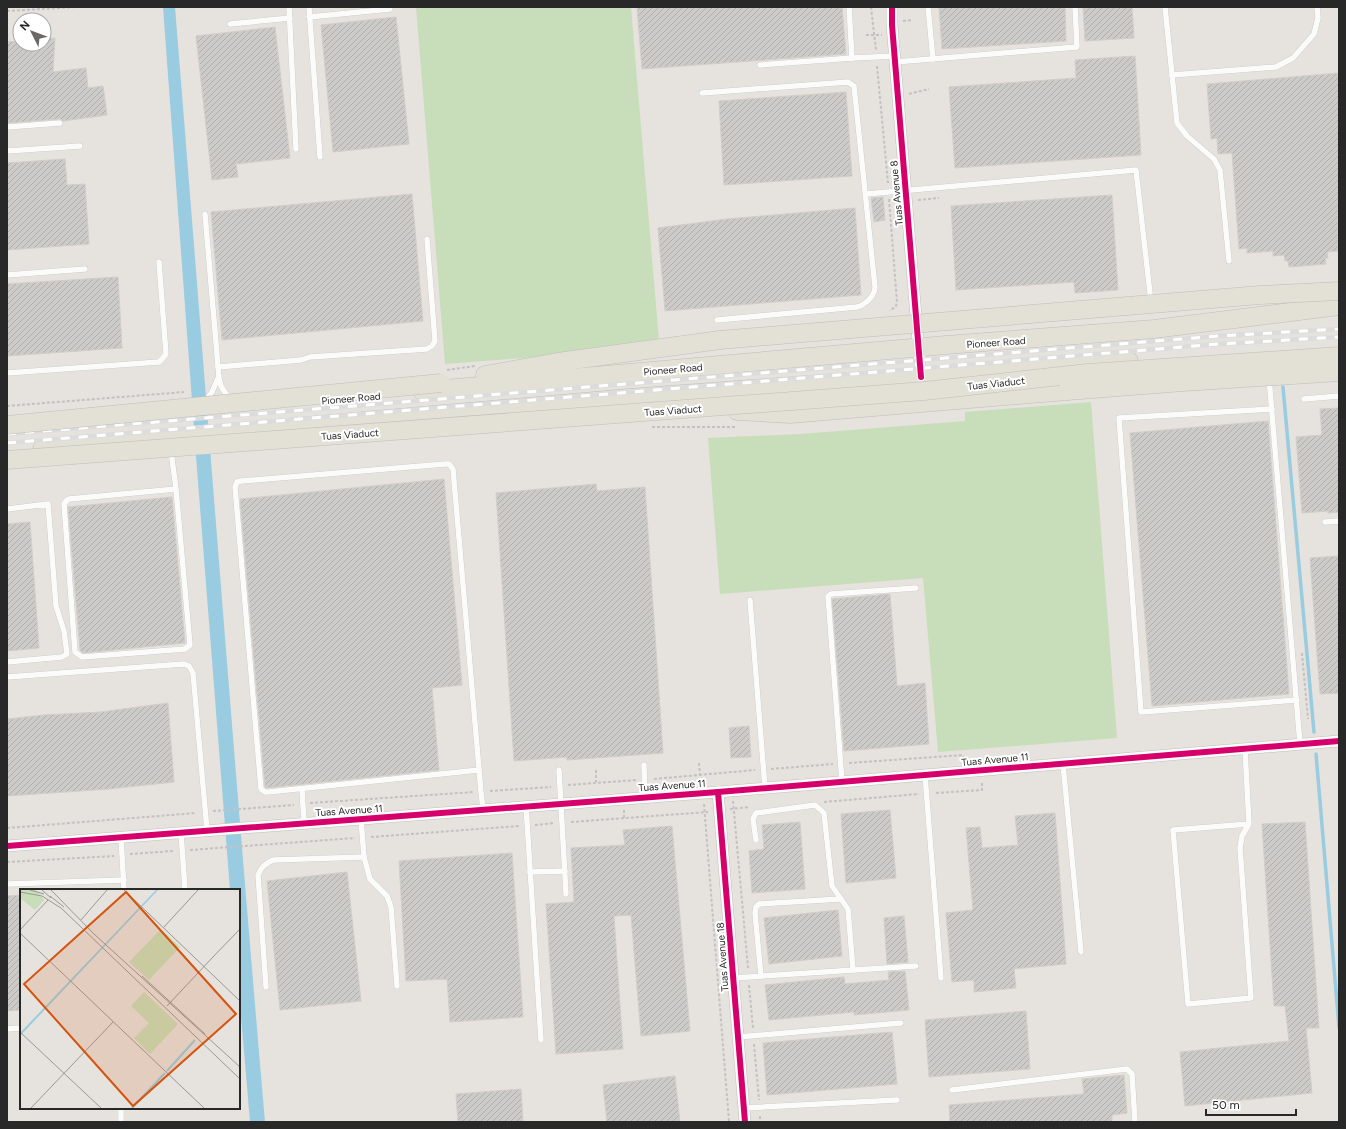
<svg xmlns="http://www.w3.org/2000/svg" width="1346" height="1129" viewBox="0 0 1346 1129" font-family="Figtree,sans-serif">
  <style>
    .grass { fill: #c8deba }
    .water { fill: #99cce0 }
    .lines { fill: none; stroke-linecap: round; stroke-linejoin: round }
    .stream { stroke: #99cce0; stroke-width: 3.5 }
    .building { fill: url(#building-hatch); stroke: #d1ceca }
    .lane-casing { stroke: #c0bfbf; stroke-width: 6 }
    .street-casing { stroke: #c0bfbf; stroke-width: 12 }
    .primary-casing { stroke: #bfbdbc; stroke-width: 19 }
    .path { stroke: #c3c2c2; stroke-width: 2; stroke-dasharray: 3 2; stroke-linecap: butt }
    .lane { stroke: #fbfbfa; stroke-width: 5.5 }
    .street { stroke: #fbfbfa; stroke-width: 11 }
    .primary { stroke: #e3e0d5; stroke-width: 18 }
    .rail-casing { stroke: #dddcdd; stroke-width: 4.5 }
    .rail { stroke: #fff; stroke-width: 3; stroke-dasharray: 9; stroke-linecap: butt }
    .primary-bridge-casing { stroke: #bfbdbc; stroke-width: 19; stroke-linecap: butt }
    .primary-bridge { stroke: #e3e0d5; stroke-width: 18 }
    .cycleway-casing { stroke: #fff; stroke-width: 8 }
    .cycleway { stroke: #d6006c; stroke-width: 6 }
    .labels { text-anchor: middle; stroke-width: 4; stroke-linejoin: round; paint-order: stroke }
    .street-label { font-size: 10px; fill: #282828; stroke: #fff }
    .inset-river { fill: none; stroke: #99cce0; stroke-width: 2 }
    .inset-road { fill: none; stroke: #9a9895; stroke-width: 1 }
    .view { fill: #d5540f; fill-opacity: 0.15; stroke: #d5540f; stroke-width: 2 }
    .inset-edge { fill: none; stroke: #282828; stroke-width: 2 }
  </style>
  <defs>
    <pattern id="building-hatch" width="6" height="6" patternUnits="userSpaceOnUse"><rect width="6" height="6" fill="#cdcbc8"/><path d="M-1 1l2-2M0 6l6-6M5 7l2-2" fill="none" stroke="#b0aeac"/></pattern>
  </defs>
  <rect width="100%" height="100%" fill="#e6e2de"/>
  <g class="grass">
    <polygon points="416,7 631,7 659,341 536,357 445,364"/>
    <polygon points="1091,402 1117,738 938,752 923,578 720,594 708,438 801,434 965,421 965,412"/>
  </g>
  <path class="water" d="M163,7H175C205,379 233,751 265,1122H250L239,992V890H230L197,469Z"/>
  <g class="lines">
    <g class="stream">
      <polyline points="1283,387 1314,732"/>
      <polyline points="1316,754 1339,1027"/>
    </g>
  </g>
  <g class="building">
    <polygon points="637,7 842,7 846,54 642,69"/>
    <polygon points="939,7 1065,7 1066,41 942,49"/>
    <polygon points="1083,7 1132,7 1134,38 1085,41"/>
    <polygon points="396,17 409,144 333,152 321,25"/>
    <polygon points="275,27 290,158 236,164 238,177 212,180 196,36"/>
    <polygon points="55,38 53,72 86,68 88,88 103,86 107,115 63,121 60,119 7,123 7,42 20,41 20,44 44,44 44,39"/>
    <polygon points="1135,56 1141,155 955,168 949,87 1076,78 1075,60"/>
    <polygon points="1339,73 1338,251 1327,252 1328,258 1325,258 1326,264 1289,267 1288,261 1285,261 1284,255 1273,256 1273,251 1247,253 1247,248 1239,249 1232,153 1218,154 1217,138 1211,139 1207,84"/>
    <polygon points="846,92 852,176 724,185 719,101"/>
    <polygon points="65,159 67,185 85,184 89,244 7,250 7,163"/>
    <polygon points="412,194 423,321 222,340 211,212"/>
    <polygon points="1112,195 1118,290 1075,293 1074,282 956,290 951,206"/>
    <polygon points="883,197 885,220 874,222 871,198"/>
    <polygon points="855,208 861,295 665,311 658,228 727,219"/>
    <polygon points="118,277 122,348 7,356 7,284"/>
    <polygon points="1339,408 1339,512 1328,513 1328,511 1302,513 1296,437 1322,435 1320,409"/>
    <polygon points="1268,421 1289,694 1152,706 1130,433"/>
    <polygon points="444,479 462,685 432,688 439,770 266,788 265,787 240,499"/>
    <polygon points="596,484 597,491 645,487 663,753 567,760 567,757 514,761 496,493"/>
    <polygon points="172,497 185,643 83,653 80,650 68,507"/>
    <polygon points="30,522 39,648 7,651 7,524"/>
    <polygon points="1339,556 1339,693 1320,694 1310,558"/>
    <polygon points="890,594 897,686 925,683 929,744 844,751 832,599"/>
    <polygon points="168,703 174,782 109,789 7,796 7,719 44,715 101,712"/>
    <polygon points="749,726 751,757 731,758 729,728"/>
    <polygon points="890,810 896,878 846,883 841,814"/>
    <polygon points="1055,813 1066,964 1014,969 1016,988 974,992 974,980 952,982 946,913 973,910 966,828 980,827 982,848 1018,845 1015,816"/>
    <polygon points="800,822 805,889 752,893 749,851 764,849 762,825"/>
    <polygon points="1305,822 1319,1028 1306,1028 1312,1093 1185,1106 1180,1052 1289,1041 1285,1006 1274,1006 1262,824"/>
    <polygon points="672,826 690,1031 641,1036 631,915 614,916 623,1049 556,1054 546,904 574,902 571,848 625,845 623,830"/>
    <polygon points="512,853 523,1017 450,1022 447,979 406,981 399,861"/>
    <polygon points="347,872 361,1001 280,1010 267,881"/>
    <polygon points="21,895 21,1010 7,1011 7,896"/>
    <polygon points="838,910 842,956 769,964 764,918"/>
    <polygon points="904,916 908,962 887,964 884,918"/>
    <polygon points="905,971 909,1010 854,1015 854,1012 769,1020 765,985 844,977 845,984 889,980 888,972"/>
    <polygon points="1026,1011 1030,1069 929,1077 925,1020"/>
    <polygon points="892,1032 897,1084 767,1095 763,1043"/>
    <polygon points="1124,1075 1127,1113 1112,1115 1112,1122 950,1122 949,1105 1084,1094 1082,1079"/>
    <polygon points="675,1076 680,1122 607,1122 603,1085"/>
    <polygon points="521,1089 523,1122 458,1122 456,1094"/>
  </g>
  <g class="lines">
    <g class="lane-casing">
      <g id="lane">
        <polyline points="289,7 296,149"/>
        <polyline points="309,7 320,157"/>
        <polyline points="849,7 852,58"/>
        <polyline points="928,7 933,59"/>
        <polyline points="1165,7 1177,123 1187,136 1214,159 1220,170 1229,261"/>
        <polyline points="309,17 390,9"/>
        <polyline points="230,24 290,18"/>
        <polyline points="895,62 1077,47 1075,7"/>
        <polyline points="760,65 852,58 895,56"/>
        <polyline points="1172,75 1276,67 1293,58 1314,34 1318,18 1317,7"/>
        <path d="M702,93L848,82L854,86L875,287C875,296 865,305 857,307L717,320"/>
        <polyline points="7,127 60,123"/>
        <polyline points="7,151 80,146"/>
        <polyline points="866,194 1136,170 1151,302"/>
        <polyline points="205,214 219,378 221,386 230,400"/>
        <polyline points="7,275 85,269"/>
        <polyline points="218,367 301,360 310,357 427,349 432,346 435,341 427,239"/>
        <polyline points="7,373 159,362 162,359 166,354 159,262"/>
        <polyline points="1269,378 1300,744"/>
        <polyline points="1304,399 1339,396"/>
        <polyline points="205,402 212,392 218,378"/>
        <polyline points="1272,409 1119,418 1141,712 1297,700"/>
        <polyline points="171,451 176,489 190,645 185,649 82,657 75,652 64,504 67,500 69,499 176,489"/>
        <polyline points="7,509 48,504 56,606 64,631 67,654 62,657 7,662"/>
        <polyline points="1325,522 1339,521"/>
        <polyline points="750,600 765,788"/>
        <polyline points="7,677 184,664 189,666 193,673 207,830"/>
        <polyline points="1245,749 1249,824 1242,836 1240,848 1251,998 1188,1004 1173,830 1249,824"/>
        <polyline points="1063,764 1081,952"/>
        <polyline points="644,765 645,797"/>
        <polyline points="479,770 268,792 265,792 261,789 235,487 237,482 241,481 445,464 449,464 453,469 481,792 483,809"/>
        <polyline points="559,770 566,894"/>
        <polyline points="925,775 941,978"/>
        <polyline points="842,782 828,596 831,594 916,588"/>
        <polyline points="302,789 304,823"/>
        <polyline points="526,806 541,1040"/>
        <polyline points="361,819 364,857 370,879 387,896 391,907 397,986"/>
        <polyline points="181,832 185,890"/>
        <polyline points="121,837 124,890"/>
        <polyline points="756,840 753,819 756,813 815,805 824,813 832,886 848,909 853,970"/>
        <polyline points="530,872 565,871"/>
        <polyline points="7,884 124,880"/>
        <polyline points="761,976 755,913 756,907 759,904 841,899"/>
        <polyline points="733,978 916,966"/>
        <path d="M266,987L258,875C261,867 265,864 273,860L364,857"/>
        <polyline points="7,1029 21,1028"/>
        <polyline points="738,1037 901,1023"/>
        <polyline points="952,1090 1127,1069 1132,1074 1135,1122"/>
        <polyline points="121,1108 121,1122"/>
        <polyline points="744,1108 897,1100"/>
      </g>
    </g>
    <g class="street-casing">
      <g id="street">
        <polyline points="892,7 892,25 921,377"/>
        <polyline points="718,792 745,1122"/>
        <polyline points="7,846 718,792 1339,741"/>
      </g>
    </g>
    <g class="primary-casing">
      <g id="primary">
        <polyline points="485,375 558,362 720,340"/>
        <polyline points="422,391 946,345 1154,329 1339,306"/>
        <polyline points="737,411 790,414 1067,391"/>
        <polyline points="42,449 629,398 1129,361"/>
      </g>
    </g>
    <g class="path">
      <polyline points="871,7 876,50"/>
      <polyline points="7,11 77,7"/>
      <polyline points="903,21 913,20"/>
      <polyline points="866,35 882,35"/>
      <polyline points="877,66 888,183"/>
      <polyline points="909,94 929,89"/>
      <polyline points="889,199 897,302 896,306 890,311"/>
      <polyline points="918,200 939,198"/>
      <polyline points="447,370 475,366"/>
      <polyline points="7,406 184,392"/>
      <polyline points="652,427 736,427"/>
      <polyline points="1302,653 1308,719"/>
      <polyline points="699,763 700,775"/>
      <polyline points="849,763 963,755 964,760"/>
      <polyline points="771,769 833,764"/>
      <polyline points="596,770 596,782"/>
      <polyline points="654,779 755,770"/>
      <polyline points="568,785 637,780"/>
      <polyline points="490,791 551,787"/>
      <polyline points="936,793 982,790 982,781"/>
      <polyline points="733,801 748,968"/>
      <polyline points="824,802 919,794"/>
      <polyline points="310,803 474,792"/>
      <polyline points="704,804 729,1122"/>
      <polyline points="730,809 750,807"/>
      <polyline points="624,810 624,818"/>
      <polyline points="213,811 294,805"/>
      <polyline points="571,822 708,812"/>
      <polyline points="535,825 554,823"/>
      <polyline points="7,828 196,813"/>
      <polyline points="371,837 519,826"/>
      <polyline points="190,850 355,838"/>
      <polyline points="130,854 173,851"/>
      <polyline points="7,862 114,856"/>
      <polyline points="749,985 753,1028"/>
      <polyline points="754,1044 759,1100"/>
      <polyline points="760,1116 760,1122"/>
    </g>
    <use href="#lane" class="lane"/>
    <use href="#street" class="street"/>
    <use href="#primary" class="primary"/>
    <g class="rail-casing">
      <g id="rail">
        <polyline points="7,434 1218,336 1339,329"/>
        <polyline points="7,443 1219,344 1339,337"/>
      </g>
    </g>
    <use href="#rail" class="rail"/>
    <g class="primary-bridge-casing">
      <g id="primary-bridge">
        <polyline points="720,340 1260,295 1339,291"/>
        <polyline points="1067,391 1183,382 1339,372"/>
        <polyline points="7,425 441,383"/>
        <polyline points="7,460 924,391 1088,373 1339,356"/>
      </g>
    </g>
    <use href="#primary-bridge" class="primary-bridge"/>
    <g class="cycleway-casing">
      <g id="cycleway">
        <polyline points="892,7 892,25 921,377"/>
        <polyline points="718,792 745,1122"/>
        <polyline points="7,846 718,792 1339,741"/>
      </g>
    </g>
    <use href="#cycleway" class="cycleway"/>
  </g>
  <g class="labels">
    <g class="street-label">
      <text transform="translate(896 193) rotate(-95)" y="4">Tuas Avenue 8</text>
      <text transform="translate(996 342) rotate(-4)" y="4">Pioneer Road</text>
      <text transform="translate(673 369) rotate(-5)" y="4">Pioneer Road</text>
      <text transform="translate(996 383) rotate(-6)" y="4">Tuas Viaduct</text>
      <text transform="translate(351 398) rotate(-5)" y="4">Pioneer Road</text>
      <text transform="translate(673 410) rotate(-4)" y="4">Tuas Viaduct</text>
      <text transform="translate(350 434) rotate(-4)" y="4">Tuas Viaduct</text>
      <text transform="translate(995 759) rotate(-5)" y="4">Tuas Avenue 11</text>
      <text transform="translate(672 785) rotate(-4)" y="4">Tuas Avenue 11</text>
      <text transform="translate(349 810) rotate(-4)" y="4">Tuas Avenue 11</text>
      <text transform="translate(722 957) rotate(-94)" y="4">Tuas Avenue 18</text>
    </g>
  </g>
  <g transform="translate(20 889)">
    <rect width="220" height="220" fill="#e6e2de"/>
    <path d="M0,1H16L24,11L15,21L0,9ZM141,40L160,58L129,91L109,73ZM124,103L158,135L130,165L114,149L129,134L111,117Z" fill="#c8deba"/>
    <path d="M136,1H138L0,147V144Z" fill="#99cce0"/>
    <path class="inset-river" d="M147,182L175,151M112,219L145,184"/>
    <path class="inset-road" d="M10,1L24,5M22,1L31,9M31,1L74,45L220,178M104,1L220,112M0,3L22,7L41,19L220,190M30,7L44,18M61,31L87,1M144,38L178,1M0,41L28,11M0,44L184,219M192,69L220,40M122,87L185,145M147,117L192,69M0,143L81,219M11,219L93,133"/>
    <path class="view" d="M106,3L216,125L113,217L4,95Z"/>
    <rect width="220" height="220" class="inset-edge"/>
  </g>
  <rect width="1346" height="1129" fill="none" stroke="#282828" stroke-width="16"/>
  <g transform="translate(32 32) rotate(312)"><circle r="19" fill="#ffffff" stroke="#a9a9a9"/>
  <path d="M0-3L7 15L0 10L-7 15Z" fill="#6a6968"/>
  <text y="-6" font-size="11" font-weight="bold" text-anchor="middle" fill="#282828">N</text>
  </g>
  <path d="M1206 1109v6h90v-6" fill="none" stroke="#282828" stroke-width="2"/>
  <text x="1212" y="1109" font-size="12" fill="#282828" stroke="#ffffff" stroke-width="3" paint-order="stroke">50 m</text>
</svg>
